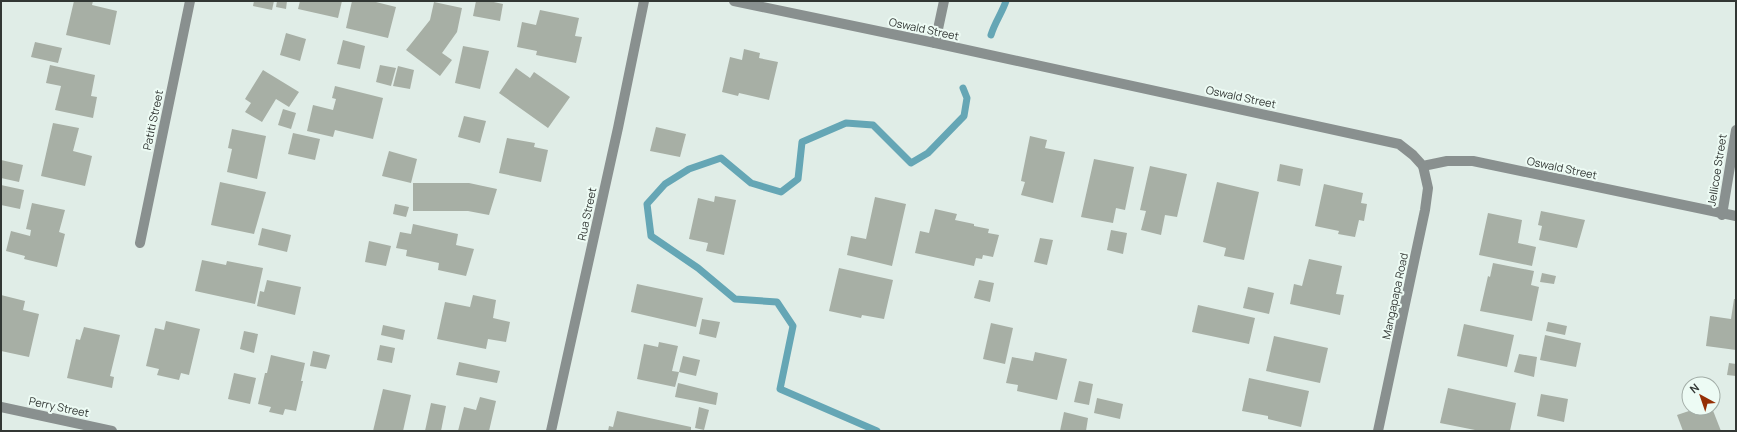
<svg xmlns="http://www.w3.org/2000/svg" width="1737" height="432" viewBox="0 0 1737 432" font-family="Manrope,sans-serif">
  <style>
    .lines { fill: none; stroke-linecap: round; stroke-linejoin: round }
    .stream { stroke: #65a6b5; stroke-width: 7 }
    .building { fill: #a7afa5 }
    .minor { stroke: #89908f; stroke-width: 10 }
    .labels { text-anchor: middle; stroke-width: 4; stroke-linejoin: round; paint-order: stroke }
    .street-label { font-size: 11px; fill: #323734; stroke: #edfbf4 }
  </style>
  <rect width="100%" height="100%" fill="#e0ede7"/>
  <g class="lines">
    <g class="stream">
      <path d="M991,35C995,22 1002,13 1006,1"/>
      <polyline points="877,431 780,389 793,326 777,302 735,299 698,268 651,236 647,204 665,184 689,169 721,158 751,183 781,192 798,179 802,142 846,123 873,125 911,163 928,153 964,116 967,98 963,88"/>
    </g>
  </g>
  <g class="building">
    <polygon points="74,1 93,1 92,5 117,11 110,45 66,35"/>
    <polygon points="254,1 274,1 272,10 253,6"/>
    <polygon points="277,1 287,1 286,9 276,7"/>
    <polygon points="300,1 342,1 338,18 298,9"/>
    <polygon points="352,1 377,1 376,2 396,7 388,38 346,28"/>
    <polygon points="476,1 489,1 503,4 500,21 473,16"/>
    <polygon points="434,2 462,8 457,32 442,53 452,60 440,76 406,50 430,20"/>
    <polygon points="540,10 579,18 575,36 582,37 576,63 536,55 537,51 517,47 522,22 536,25"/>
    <polygon points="286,33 306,39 300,61 280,55"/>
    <polygon points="343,40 365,46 360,69 337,64"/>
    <polygon points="35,42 62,48 58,63 31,57"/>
    <polygon points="463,46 489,51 480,89 455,83"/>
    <polygon points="744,49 760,53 759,58 778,62 769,100 739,93 738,96 722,92 730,57 742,60"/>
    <polygon points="50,65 95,75 91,96 97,97 93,118 55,110 61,86 46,83"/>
    <polygon points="380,65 396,68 391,86 376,82"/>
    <polygon points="398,66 414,70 410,89 393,86"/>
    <polygon points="516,68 530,78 534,72 570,97 548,128 499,93"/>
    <polygon points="263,70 299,92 289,107 276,99 262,122 245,112 251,103 245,99"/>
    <polygon points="335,86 383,98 373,139 335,130 333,137 307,131 313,105 333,110 336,99 332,98"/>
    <polygon points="283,109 296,113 291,129 278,125"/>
    <polygon points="464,116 486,121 480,143 458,137"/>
    <polygon points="53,123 79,128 73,151 92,156 85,186 41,176"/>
    <polygon points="656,127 686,134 680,157 650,151"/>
    <polygon points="232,129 266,136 257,179 227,172 232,149 228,148"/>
    <polygon points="293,133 320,139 315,160 288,154"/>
    <polygon points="1030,136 1047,140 1045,148 1065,152 1053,203 1021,195 1025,182 1021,181"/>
    <polygon points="507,138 535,143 534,147 548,150 541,182 499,173"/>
    <polygon points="389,151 417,159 411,183 382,176"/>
    <polygon points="1094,159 1134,167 1125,210 1116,208 1113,223 1081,217"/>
    <polygon points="1,160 23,165 19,182 1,178"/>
    <polygon points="1280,164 1303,169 1300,186 1277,181"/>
    <polygon points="1150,166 1187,174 1177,217 1165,215 1161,235 1141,230 1146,211 1140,210"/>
    <polygon points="220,182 266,192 254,234 211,225"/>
    <polygon points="1217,182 1259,192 1244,260 1224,256 1226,248 1203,242"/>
    <polygon points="413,183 469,183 497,189 489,215 468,211 413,211"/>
    <polygon points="1324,184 1363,193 1361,203 1367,204 1364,221 1359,220 1355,237 1338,234 1339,231 1315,226"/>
    <polygon points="1,185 24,190 20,209 1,205"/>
    <polygon points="715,196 736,200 724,255 706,251 708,243 689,239 698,198 714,202"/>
    <polygon points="875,197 906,204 892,266 847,255 851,236 866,239"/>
    <polygon points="32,203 65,210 59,232 65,234 57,267 24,259 25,256 6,251 11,231 30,236 31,230 26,229"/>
    <polygon points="395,204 409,207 406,217 393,214"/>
    <polygon points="935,209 957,214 955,220 974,224 974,226 989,229 988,233 999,235 993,257 983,255 982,259 976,258 974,266 915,253 920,231 929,233"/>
    <polygon points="1541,211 1585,220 1577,248 1539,240 1542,226 1538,225"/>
    <polygon points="1488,213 1522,220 1518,243 1536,247 1532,266 1479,255"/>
    <polygon points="413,224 458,234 456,245 474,249 466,276 438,270 439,263 406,256 407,250 396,248 400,232 411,234"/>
    <polygon points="262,228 291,235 287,252 258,245"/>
    <polygon points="1111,230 1127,233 1123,254 1107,250"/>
    <polygon points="1040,238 1053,240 1047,265 1034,262"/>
    <polygon points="369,241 391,246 386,266 365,262"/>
    <polygon points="1309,259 1342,266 1336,294 1344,295 1340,315 1290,304 1294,284 1302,286"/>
    <polygon points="202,260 226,265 227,261 263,268 255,304 195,291"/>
    <polygon points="1493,263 1534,271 1531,285 1539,287 1532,321 1480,311 1488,276 1490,277"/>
    <polygon points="839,268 893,280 884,319 862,315 861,318 829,311"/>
    <polygon points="1542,273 1556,276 1554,284 1540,282"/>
    <polygon points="267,280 301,287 295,315 257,306 260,291 264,292"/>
    <polygon points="979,280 994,283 990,302 974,298"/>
    <polygon points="637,284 703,298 696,327 631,312"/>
    <polygon points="1248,287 1274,293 1269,314 1243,308"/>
    <polygon points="1,295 25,301 23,310 39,314 29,357 1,351"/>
    <polygon points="473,295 496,300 493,318 510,322 506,342 488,339 486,349 437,339 445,302 470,307"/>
    <polygon points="1734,299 1736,299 1736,350 1706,346 1710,316 1731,319"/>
    <polygon points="1198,305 1255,318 1249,344 1192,332"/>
    <polygon points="702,319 720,322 716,338 699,334"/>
    <polygon points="166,321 200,329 189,375 181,373 179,380 157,375 159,369 146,366 155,328 164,330"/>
    <polygon points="1548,322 1567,326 1565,335 1546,331"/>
    <polygon points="991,323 1013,328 1005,364 983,359"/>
    <polygon points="1464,324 1514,335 1507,367 1457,356"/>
    <polygon points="383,325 405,330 403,340 381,335"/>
    <polygon points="84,327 120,335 110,376 114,377 112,388 67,378 76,339 80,340"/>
    <polygon points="244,331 258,334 254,353 240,349"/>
    <polygon points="1545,335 1581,343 1576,367 1540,360"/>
    <polygon points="1274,336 1328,348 1320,383 1266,371"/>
    <polygon points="659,342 678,346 672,371 679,372 675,387 637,379 644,344 658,347"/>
    <polygon points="380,345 395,348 392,363 377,360"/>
    <polygon points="313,351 330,355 326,369 310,366"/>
    <polygon points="1035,352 1067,359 1057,400 1017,391 1018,385 1006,383 1012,357 1033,361"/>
    <polygon points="1519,354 1537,357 1534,377 1514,372"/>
    <polygon points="271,355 305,363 301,381 303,381 296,411 285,409 283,415 269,412 271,407 258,404 265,373 267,373"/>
    <polygon points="683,356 700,360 696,376 679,372"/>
    <polygon points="459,362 500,371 497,383 456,375"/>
    <polygon points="1729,363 1736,364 1736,376 1727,375"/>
    <polygon points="234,373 256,378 250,404 228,399"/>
    <polygon points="1249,378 1309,391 1301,427 1268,419 1268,416 1242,411"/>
    <polygon points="1079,381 1093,384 1089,405 1074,402"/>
    <polygon points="678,383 718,393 716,405 675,397"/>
    <polygon points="1448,388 1516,403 1510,431 1480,431 1440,423"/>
    <polygon points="383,389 411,395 403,431 373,431"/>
    <polygon points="1541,394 1568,399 1564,422 1537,416"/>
    <polygon points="480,397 496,401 489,431 458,431 464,407 476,410"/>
    <polygon points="1097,398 1123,404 1120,419 1094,413"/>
    <polygon points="431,403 446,406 441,431 425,431"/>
    <polygon points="699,407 709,410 704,430 695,428"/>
    <polygon points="1698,408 1712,408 1721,431 1683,431 1677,415"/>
    <polygon points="617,411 691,427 691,431 608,431 609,426 613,427"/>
    <polygon points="1064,412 1088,418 1086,431 1060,431"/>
  </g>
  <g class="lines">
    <g class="minor">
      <polyline points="734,1 935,43 1399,144 1413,155 1423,166 1447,161 1473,161 1736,216"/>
      <polyline points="935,43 944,1"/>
      <polyline points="1722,215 1736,130"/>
      <polyline points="140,243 190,1"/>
      <polyline points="1,407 112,431"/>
      <polyline points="551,431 618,128 644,1"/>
      <polyline points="1378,431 1425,210 1428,188 1423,166"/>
    </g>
  </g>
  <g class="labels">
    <g class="street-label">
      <text transform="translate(924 29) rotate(12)" y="4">Oswald Street</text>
      <text transform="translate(1241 97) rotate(12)" y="4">Oswald Street</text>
      <text transform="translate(153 120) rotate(-78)" y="4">Patiti Street</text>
      <text transform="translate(1562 168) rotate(12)" y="4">Oswald Street</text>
      <text transform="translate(1717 170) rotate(-81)" y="4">Jellicoe Street</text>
      <text transform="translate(587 214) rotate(-78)" y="4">Rua Street</text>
      <text transform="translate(1395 296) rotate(-78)" y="4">Mangapapa Road</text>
      <text transform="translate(59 407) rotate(12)" y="4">Perry Street</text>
    </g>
  </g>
  <rect width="1737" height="432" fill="none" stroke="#323734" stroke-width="4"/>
  <g transform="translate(1701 396) rotate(320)"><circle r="19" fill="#edfbf4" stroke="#a2ada7"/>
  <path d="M0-3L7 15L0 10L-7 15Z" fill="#952f05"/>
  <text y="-6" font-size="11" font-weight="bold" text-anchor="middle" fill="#323734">N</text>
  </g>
</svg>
